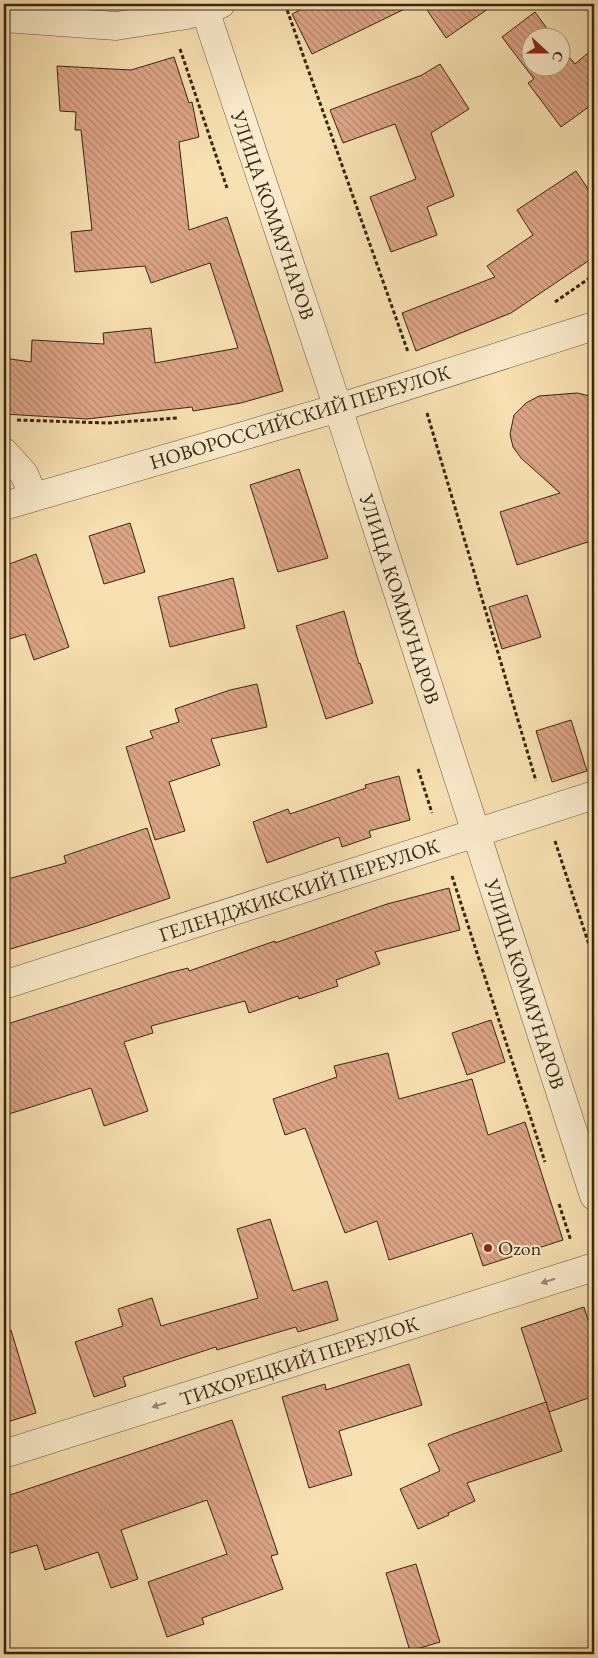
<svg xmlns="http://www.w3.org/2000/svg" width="598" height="1658" viewBox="0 0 598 1658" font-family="'EB Garamond',serif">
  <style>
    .building { fill: url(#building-back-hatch); stroke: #38270e }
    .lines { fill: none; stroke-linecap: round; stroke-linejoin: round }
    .minor-casing { stroke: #685537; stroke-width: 29 }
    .tertiary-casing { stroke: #685537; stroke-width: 29 }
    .path { stroke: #38270e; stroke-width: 3; stroke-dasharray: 4 2.5; stroke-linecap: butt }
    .minor { stroke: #faebcc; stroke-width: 28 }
    .tertiary { stroke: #faebcc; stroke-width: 28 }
    .oneway { fill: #99896d }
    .poi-dot { fill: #8f2418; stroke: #faebcc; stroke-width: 2 }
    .labels { text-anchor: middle; stroke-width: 4; stroke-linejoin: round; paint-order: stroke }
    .street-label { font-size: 20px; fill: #38270e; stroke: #faebcc }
    .poi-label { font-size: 20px; fill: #38270e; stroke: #faebcc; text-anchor: start }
  </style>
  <defs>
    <pattern id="building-back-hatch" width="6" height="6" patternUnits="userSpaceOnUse" patternTransform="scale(1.25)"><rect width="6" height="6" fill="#dda588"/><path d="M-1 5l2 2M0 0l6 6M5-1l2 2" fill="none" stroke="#b4866e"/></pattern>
  </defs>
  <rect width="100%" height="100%" fill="#f7e0b1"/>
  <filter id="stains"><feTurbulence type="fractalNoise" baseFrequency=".004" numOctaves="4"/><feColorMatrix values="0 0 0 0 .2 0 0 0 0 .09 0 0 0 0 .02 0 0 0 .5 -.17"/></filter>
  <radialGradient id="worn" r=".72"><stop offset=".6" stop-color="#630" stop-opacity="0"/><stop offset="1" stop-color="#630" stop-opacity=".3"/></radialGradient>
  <g class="building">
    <polygon points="312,4 415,4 312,54 292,14"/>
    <polygon points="423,4 495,4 446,38"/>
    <polygon points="535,12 554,38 530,38 530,68 560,68 560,46 575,64 594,48 594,103 561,127 528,83 534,79 502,37"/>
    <polygon points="174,57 189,103 192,102 199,137 179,142 189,230 227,217 270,348 283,391 241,403 193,411 192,407 87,419 4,414 4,358 31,362 32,340 104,344 103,333 151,328 155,363 238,348 210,263 151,283 145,266 75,272 71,232 92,230 81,130 75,130 76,112 60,111 57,66 131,70"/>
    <polygon points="440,64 469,109 431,133 454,196 427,207 437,235 391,252 370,197 416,179 395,124 343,143 330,110 422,75"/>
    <polygon points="576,171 594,198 594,257 511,313 416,351 402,313 495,277 487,266 533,235 517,210"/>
    <polygon points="577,393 594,397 594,540 517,565 500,512 560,493 521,458 513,447 510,434 514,415 526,403 539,396"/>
    <polygon points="299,469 328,558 278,572 250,485"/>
    <polygon points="130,523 145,572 104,584 89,536"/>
    <polygon points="36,554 69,647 34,660 25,634 4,641 4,566"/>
    <polygon points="233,578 245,628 170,647 158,597"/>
    <polygon points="527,595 541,637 502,649 489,607"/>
    <polygon points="344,611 359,664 360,663 373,703 326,719 296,626"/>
    <polygon points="257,684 267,727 211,739 220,765 169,782 185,831 155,840 126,747 153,738 150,731 179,722 175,709 230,690"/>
    <polygon points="571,720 587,771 552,782 536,731"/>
    <polygon points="399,776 410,820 369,831 371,837 342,847 339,837 267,863 253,822 288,809 290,814 366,788 365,785"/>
    <polygon points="147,828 170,898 87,926 4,951 4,880 66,863 64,856"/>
    <polygon points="449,888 460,930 375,952 380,964 336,980 338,986 299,999 298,996 249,1013 245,1001 151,1026 153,1033 124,1042 148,1111 104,1126 91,1088 9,1114 4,1097 4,1025 168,973 188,968 189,971 275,941 275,943 387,904"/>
    <polygon points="491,1020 505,1062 467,1075 452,1033"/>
    <polygon points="388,1053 399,1099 472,1079 488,1135 525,1122 563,1240 483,1266 472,1233 389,1260 377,1221 345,1233 305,1128 285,1135 273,1099 337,1077 334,1066"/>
    <polygon points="270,1219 293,1291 327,1281 338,1320 298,1332 296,1327 217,1350 216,1347 123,1377 126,1386 94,1397 75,1342 123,1326 118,1309 152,1298 161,1326 258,1298 237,1229"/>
    <polygon points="584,1307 594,1339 594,1396 549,1412 521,1328"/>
    <polygon points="11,1330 36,1413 4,1423 4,1331"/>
    <polygon points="409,1364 422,1405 339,1431 352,1475 309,1488 282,1397 325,1384 326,1390"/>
    <polygon points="546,1402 562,1451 467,1483 475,1501 448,1513 449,1515 418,1529 400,1489 440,1471 428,1444 453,1434"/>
    <polygon points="232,1420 278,1554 271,1556 283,1589 202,1618 204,1624 167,1637 148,1582 227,1554 207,1500 121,1530 138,1579 111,1588 98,1552 45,1570 37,1545 4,1555 4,1497"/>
    <polygon points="416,1564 440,1642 410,1651 386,1573"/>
  </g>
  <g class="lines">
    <g class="minor-casing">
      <g id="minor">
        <polyline points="203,4 338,408 594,1196"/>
        <polyline points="4,18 116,26 187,15 221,4"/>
        <polyline points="4,452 24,474 34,497"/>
        <polyline points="4,506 338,408 594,326"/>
        <polyline points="4,985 594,795"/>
      </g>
    </g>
    <g class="tertiary-casing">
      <polyline id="tertiary" points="4,1454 594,1267"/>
    </g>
    <g class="path">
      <polyline points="285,4 408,352"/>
      <polyline points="180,49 227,188"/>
      <polyline points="555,302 594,275"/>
      <polyline points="427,413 536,781"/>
      <polyline points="17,420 107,423 178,418"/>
      <polyline points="418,769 432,813"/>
      <polyline points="555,841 594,960"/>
      <polyline points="452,876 545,1162"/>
      <polyline points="559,1204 571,1241"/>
      <polyline points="590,1301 594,1314"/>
    </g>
    <use href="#minor" class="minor"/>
    <use href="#tertiary" class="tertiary"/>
  </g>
  <defs><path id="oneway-solid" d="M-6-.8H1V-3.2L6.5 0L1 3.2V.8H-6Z" transform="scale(1.25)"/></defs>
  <g class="oneway">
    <use href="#oneway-solid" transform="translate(548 1281) rotate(162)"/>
    <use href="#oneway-solid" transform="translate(159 1405) rotate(162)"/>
  </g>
  <circle class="poi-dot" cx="488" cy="1248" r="5"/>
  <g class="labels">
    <g class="street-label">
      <text transform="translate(273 215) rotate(71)" y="7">УЛИЦА КОММУНАРОВ</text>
      <text transform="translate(300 417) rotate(-17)" y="7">НОВОРОССИЙСКИЙ ПЕРЕУЛОК</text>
      <text transform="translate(400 599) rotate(72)" y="7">УЛИЦА КОММУНАРОВ</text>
      <text transform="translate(299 890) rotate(-18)" y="7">ГЕЛЕНДЖИКСКИЙ ПЕРЕУЛОК</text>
      <text transform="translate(525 984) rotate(72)" y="7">УЛИЦА КОММУНАРОВ</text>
      <text transform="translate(299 1361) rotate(-18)" y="7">ТИХОРЕЦКИЙ ПЕРЕУЛОК</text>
    </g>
    <g class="poi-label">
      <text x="498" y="1255">Ozon</text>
    </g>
  </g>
  <rect width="598" height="1658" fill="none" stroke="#f7e0b1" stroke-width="20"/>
  <rect x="5" y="5" width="588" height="1648" fill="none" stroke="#38270e" stroke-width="2.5"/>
  <rect x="10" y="10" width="578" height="1638" fill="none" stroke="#38270e"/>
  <g transform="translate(546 52) rotate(111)"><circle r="24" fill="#faebcc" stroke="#ac9d80"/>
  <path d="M0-4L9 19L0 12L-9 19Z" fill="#8f2418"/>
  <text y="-8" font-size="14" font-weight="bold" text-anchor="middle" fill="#38270e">С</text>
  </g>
  <rect width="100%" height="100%" filter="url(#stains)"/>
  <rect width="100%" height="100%" fill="url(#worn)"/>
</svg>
